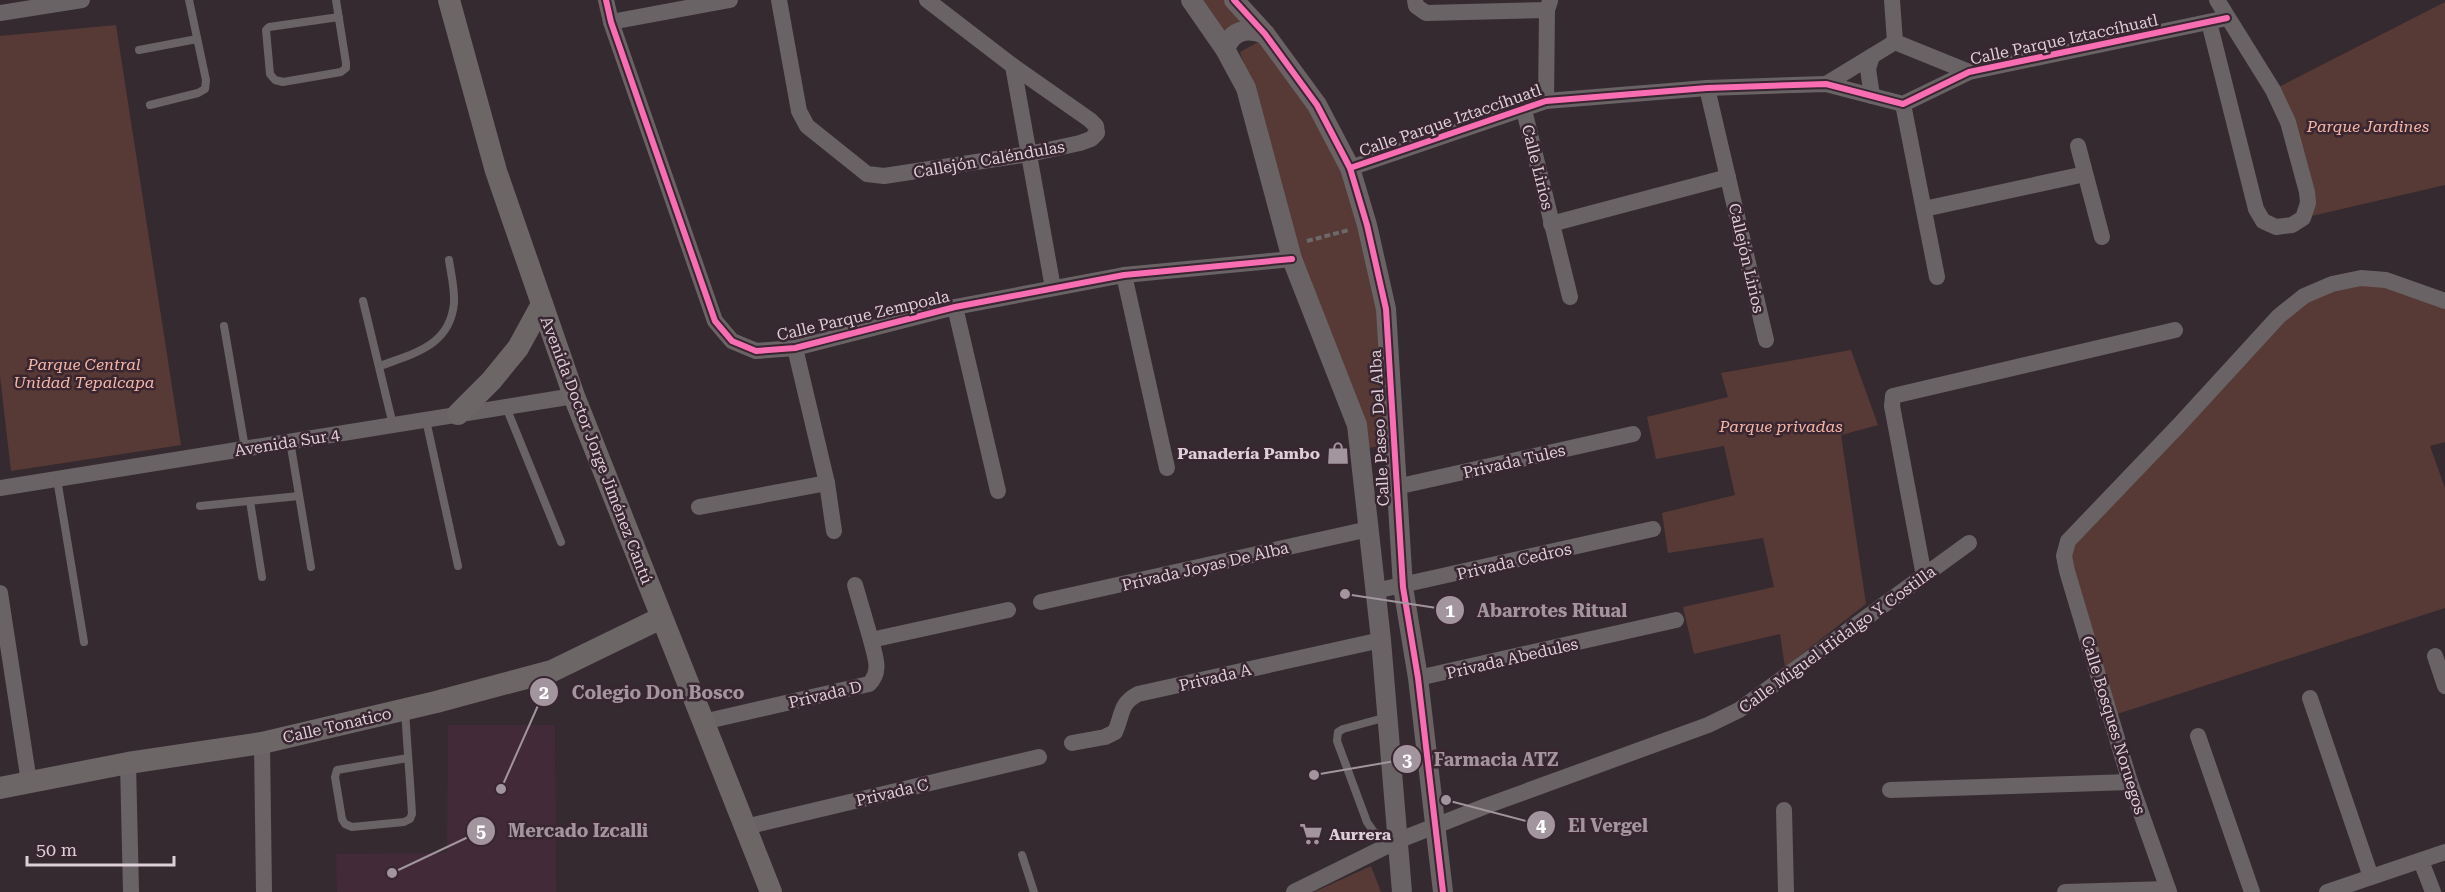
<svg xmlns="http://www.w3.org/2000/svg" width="2445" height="892" viewBox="0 0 2445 892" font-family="'Roboto Serif',serif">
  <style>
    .built { fill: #422a38 }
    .green { fill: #573a35 }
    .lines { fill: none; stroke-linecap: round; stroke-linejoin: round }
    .path { stroke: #6d686a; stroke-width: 4; stroke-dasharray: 6 3; stroke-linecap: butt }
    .service { stroke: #696365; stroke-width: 8 }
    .minor { stroke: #696365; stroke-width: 16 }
    .tertiary { stroke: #696365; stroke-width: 20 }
    .secondary { stroke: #6c6667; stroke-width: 22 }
    .cycleway-casing { stroke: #392631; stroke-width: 10 }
    .cycleway { stroke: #f96db3; stroke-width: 6 }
    .labels { text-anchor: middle; stroke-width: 5; stroke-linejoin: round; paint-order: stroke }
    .street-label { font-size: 16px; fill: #ddcfd7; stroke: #392631 }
    .park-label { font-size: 16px; font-style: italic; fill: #f5b6a6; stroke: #392631 }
    .poi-label { font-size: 16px; font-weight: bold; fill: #ddcfd7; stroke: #392631; text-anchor: end }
    .leader { fill: none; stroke: #a2959d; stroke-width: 2 }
    .callout-dot { fill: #a2959d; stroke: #392631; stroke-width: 2 }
    .mark-label { font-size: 18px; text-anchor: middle; font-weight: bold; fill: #fff }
    .callout-label { font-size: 18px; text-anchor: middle; font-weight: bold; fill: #a2959d; stroke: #392631; stroke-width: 5; stroke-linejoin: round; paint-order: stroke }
  </style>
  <rect width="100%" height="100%" fill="#352a30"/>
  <polygon class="built" points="448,725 555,725 556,892 337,892 336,854 447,853"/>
  <g class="green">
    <polygon points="1196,0 1226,0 1245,22 1225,36"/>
    <polygon points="2445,2 2445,185 2303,218 2307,192 2273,90"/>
    <polygon points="116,25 181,445 11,471 0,376 0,36"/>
    <polygon points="1260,41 1316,113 1362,219 1384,309 1389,445 1367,448 1305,272 1280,181 1240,52"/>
    <polygon points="2361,278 2445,301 2445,442 2430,446 2445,488 2445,608 2111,716 2067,571 2068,541 2279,316"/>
    <polygon points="1851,350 1878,425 1841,435 1866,604 1785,667 1780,634 1694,654 1683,607 1774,587 1763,538 1668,553 1662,513 1735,495 1724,446 1656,459 1647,417 1728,397 1721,373"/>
    <polygon points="1371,866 1381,892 1314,892"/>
  </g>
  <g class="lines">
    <polyline class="path" points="1307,241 1349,230"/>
    <g class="service">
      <polyline points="336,0 346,63 346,68 341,72 283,82 275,80 270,74 266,30 269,27 339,17"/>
      <polyline points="139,50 197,39"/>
      <polyline points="150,105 198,93 205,89 206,80 189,0"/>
      <polyline points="363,301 393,425"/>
      <polyline points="224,326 245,448"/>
      <path d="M380,366C414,353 450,346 454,303C455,290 451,274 449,260"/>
      <polyline points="506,407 561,542"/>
      <polyline points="426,420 458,566"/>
      <polyline points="290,441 311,567"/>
      <polyline points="57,479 84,642"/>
      <polyline points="250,501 262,577"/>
      <polyline points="200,506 299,496"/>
      <path d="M405,709C407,744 410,779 412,814L410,819L404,822L352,827L345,824L342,819L335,777L337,770L408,758"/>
      <polyline points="1387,717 1343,729 1338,732 1337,741 1367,822 1374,832 1393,840"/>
      <polyline points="1022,855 1034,892"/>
    </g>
    <g class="minor">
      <polyline points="606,0 611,22 715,321 732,341 756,351 795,348 955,307 1124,275 1292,259"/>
      <polyline points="779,0 799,111 807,126 867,174 884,176 1029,154 1080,143 1091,139 1097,133 1096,126 1090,120 1013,66 927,0"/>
      <polyline points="1415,0 1416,6 1426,13 1547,10"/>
      <polyline points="1892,0 1895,42"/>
      <polyline points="0,13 82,0"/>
      <polyline points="611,22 730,0"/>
      <polyline points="2209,22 2256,209 2263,221 2276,227 2292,225 2303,218 2308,203 2307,192 2288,122 2273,90 2217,0"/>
      <polyline points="1872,56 1868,69 1872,96"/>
      <polyline points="1013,66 1053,288"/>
      <polyline points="1826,84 1895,42 1969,72"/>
      <polyline points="1707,88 1766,340"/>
      <polyline points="1546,101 1547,10 1550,1"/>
      <polyline points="1903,104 1937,277"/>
      <polyline points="1524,110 1570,297"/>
      <polyline points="2078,146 2102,237"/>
      <polyline points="1350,168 1546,101 1707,88 1826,84 1903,104 1969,72 2227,18"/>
      <polyline points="1924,209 2085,174"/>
      <polyline points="1551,224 1728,177"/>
      <polyline points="1124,275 1167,468"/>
      <polyline points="955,307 998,491"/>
      <polyline points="795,348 827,483 834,531"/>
      <polyline points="1396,487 1633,434"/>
      <polyline points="0,488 574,396"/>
      <polyline points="699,507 827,483"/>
      <polyline points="1924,576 1892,406 1893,396 2175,330"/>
      <polyline points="855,585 871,640"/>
      <polyline points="1375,591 1653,529"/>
      <polyline points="0,593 29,782"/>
      <polyline points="1041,602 1369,529"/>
      <polyline points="2435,656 2445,686"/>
      <polyline points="1418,678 1676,620"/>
      <polyline points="2310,698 2371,877"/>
      <path d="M703,722L869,684C882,671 875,657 871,640L1008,610"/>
      <polyline points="2198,736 2252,892"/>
      <polyline points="262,743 264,892"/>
      <path d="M1072,743L1105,737L1115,732C1123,715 1119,704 1138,694L1381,640"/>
      <polyline points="128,763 131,892"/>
      <polyline points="1890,790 2130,782"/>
      <polyline points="1784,810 1786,892"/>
      <polyline points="745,827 1039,757"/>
      <polyline points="2421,861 2433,892"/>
      <polyline points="1294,892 1397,841 1486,806 1708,725 1739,710 1969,543"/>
      <polyline points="2065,892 2168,889"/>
      <polyline points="2169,892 2130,782 2067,571 2064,556 2068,541 2180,424 2279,316 2304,296 2332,284 2361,278 2386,280 2445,301"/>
      <polyline points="2327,892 2445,852"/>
    </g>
    <g class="tertiary">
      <polyline points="1191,0 1225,49 1246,88 1292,259 1357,425 1381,640 1402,892"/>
      <polyline points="1234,0 1265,34 1317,105 1350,168 1367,225 1386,309 1403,587 1418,678 1443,892"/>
      <path d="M1225,49C1232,30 1247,27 1265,34"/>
    </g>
    <g class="secondary">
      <polyline points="449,0 496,171 574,396 771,892"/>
      <polyline points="458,414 491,381 518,348 542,304"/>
      <polyline points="0,788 128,763 262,743 436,702 552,671 661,618"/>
    </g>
    <g class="cycleway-casing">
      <g id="cycleway">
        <polyline points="606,0 611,22 715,321 732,341 756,351 795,348 955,307 1124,275 1292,259"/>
        <polyline points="1234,0 1265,34 1317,105 1350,168 1367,225 1386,309 1403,587 1418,678 1443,892"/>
        <polyline points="1350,168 1546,101 1707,88 1826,84 1903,104 1969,72 2227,18"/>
      </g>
    </g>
    <use href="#cycleway" class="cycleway"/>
  </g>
  <defs>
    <g id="shop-bare" transform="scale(1.8)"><path d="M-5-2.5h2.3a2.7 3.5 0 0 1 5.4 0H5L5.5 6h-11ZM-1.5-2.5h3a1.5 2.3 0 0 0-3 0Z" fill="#a2959d" stroke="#392631" stroke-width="2.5" paint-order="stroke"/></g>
    <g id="supermarket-bare" transform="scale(1.8)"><path d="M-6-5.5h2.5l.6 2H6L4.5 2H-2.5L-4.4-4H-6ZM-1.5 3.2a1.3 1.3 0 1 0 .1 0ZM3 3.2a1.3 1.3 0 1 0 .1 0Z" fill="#a2959d" stroke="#392631" stroke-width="2.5" paint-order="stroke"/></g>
  </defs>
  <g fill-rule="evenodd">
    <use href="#shop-bare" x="1338" y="453"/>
    <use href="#supermarket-bare" x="1311" y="834"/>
  </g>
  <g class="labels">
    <g class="street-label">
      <text transform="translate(2064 39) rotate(-12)" y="6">Calle Parque Iztaccíhuatl</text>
      <text transform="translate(1450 120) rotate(-19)" y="6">Calle Parque Iztaccíhuatl</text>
      <text transform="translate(989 159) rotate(-10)" y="6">Callejón Caléndulas</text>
      <text transform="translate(1538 167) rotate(76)" y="6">Calle Lirios</text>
      <text transform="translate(1747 258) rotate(77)" y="6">Callejón Lirios</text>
      <text transform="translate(863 315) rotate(-13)" y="6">Calle Parque Zempoala</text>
      <text transform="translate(1379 428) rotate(-93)" y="6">Calle Paseo Del Alba</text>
      <text transform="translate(287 442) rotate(-9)" y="6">Avenida Sur 4</text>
      <text transform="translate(597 450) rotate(69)" y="6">Avenida Doctor Jorge Jiménez Cantú</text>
      <text transform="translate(1514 461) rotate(-13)" y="6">Privada Tules</text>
      <text transform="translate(1514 561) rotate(-13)" y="6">Privada Cedros</text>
      <text transform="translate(1205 566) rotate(-13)" y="6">Privada Joyas De Alba</text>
      <text transform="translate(1837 639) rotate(-36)" y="6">Calle Miguel Hidalgo Y Costilla</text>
      <text transform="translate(1512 658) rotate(-13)" y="6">Privada Abedules</text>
      <text transform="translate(1215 677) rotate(-13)" y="6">Privada A</text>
      <text transform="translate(825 694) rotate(-13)" y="6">Privada D</text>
      <text transform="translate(337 725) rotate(-13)" y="6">Calle Tonatico</text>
      <text transform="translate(2114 725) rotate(73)" y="6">Calle Bosques Noruegos</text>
      <text transform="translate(892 792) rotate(-13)" y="6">Privada C</text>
    </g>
    <g class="park-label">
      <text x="2368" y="132">Parque Jardines</text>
      <text x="84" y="370">Parque Central<tspan x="84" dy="18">Unidad Tepalcapa</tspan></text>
      <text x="1781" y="432">Parque privadas</text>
    </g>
    <g class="poi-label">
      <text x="1320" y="459">Panadería Pambo</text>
      <text x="1329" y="840" text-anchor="start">Aurrera</text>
    </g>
  </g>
  <path class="leader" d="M1345 594L1450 610M501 789L544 692M1314 775L1407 759M1446 800L1541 825M392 873L481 831"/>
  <g class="callout-dot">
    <circle cx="1345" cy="594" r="6"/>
    <circle cx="501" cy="789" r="6"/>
    <circle cx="1314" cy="775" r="6"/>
    <circle cx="1446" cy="800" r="6"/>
    <circle cx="392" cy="873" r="6"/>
    <circle cx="1450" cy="610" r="15"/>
    <circle cx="544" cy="692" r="15"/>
    <circle cx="1407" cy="759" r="15"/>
    <circle cx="1541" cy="825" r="15"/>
    <circle cx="481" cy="831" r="15"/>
  </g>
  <g class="mark-label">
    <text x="1450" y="617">1</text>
    <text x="544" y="699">2</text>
    <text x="1407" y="766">3</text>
    <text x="1541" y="832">4</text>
    <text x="481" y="837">5</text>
  </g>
  <g class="callout-label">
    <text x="1552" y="617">Abarrotes Ritual</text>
    <text x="658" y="699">Colegio Don Bosco</text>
    <text x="1496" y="766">Farmacia ATZ</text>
    <text x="1608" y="832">El Vergel</text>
    <text x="578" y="837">Mercado Izcalli</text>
  </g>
  <path d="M27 856v9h147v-9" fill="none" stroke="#ddcfd7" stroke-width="3"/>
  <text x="36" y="856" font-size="18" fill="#ddcfd7" stroke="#392631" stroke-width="4.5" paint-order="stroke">50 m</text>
</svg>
